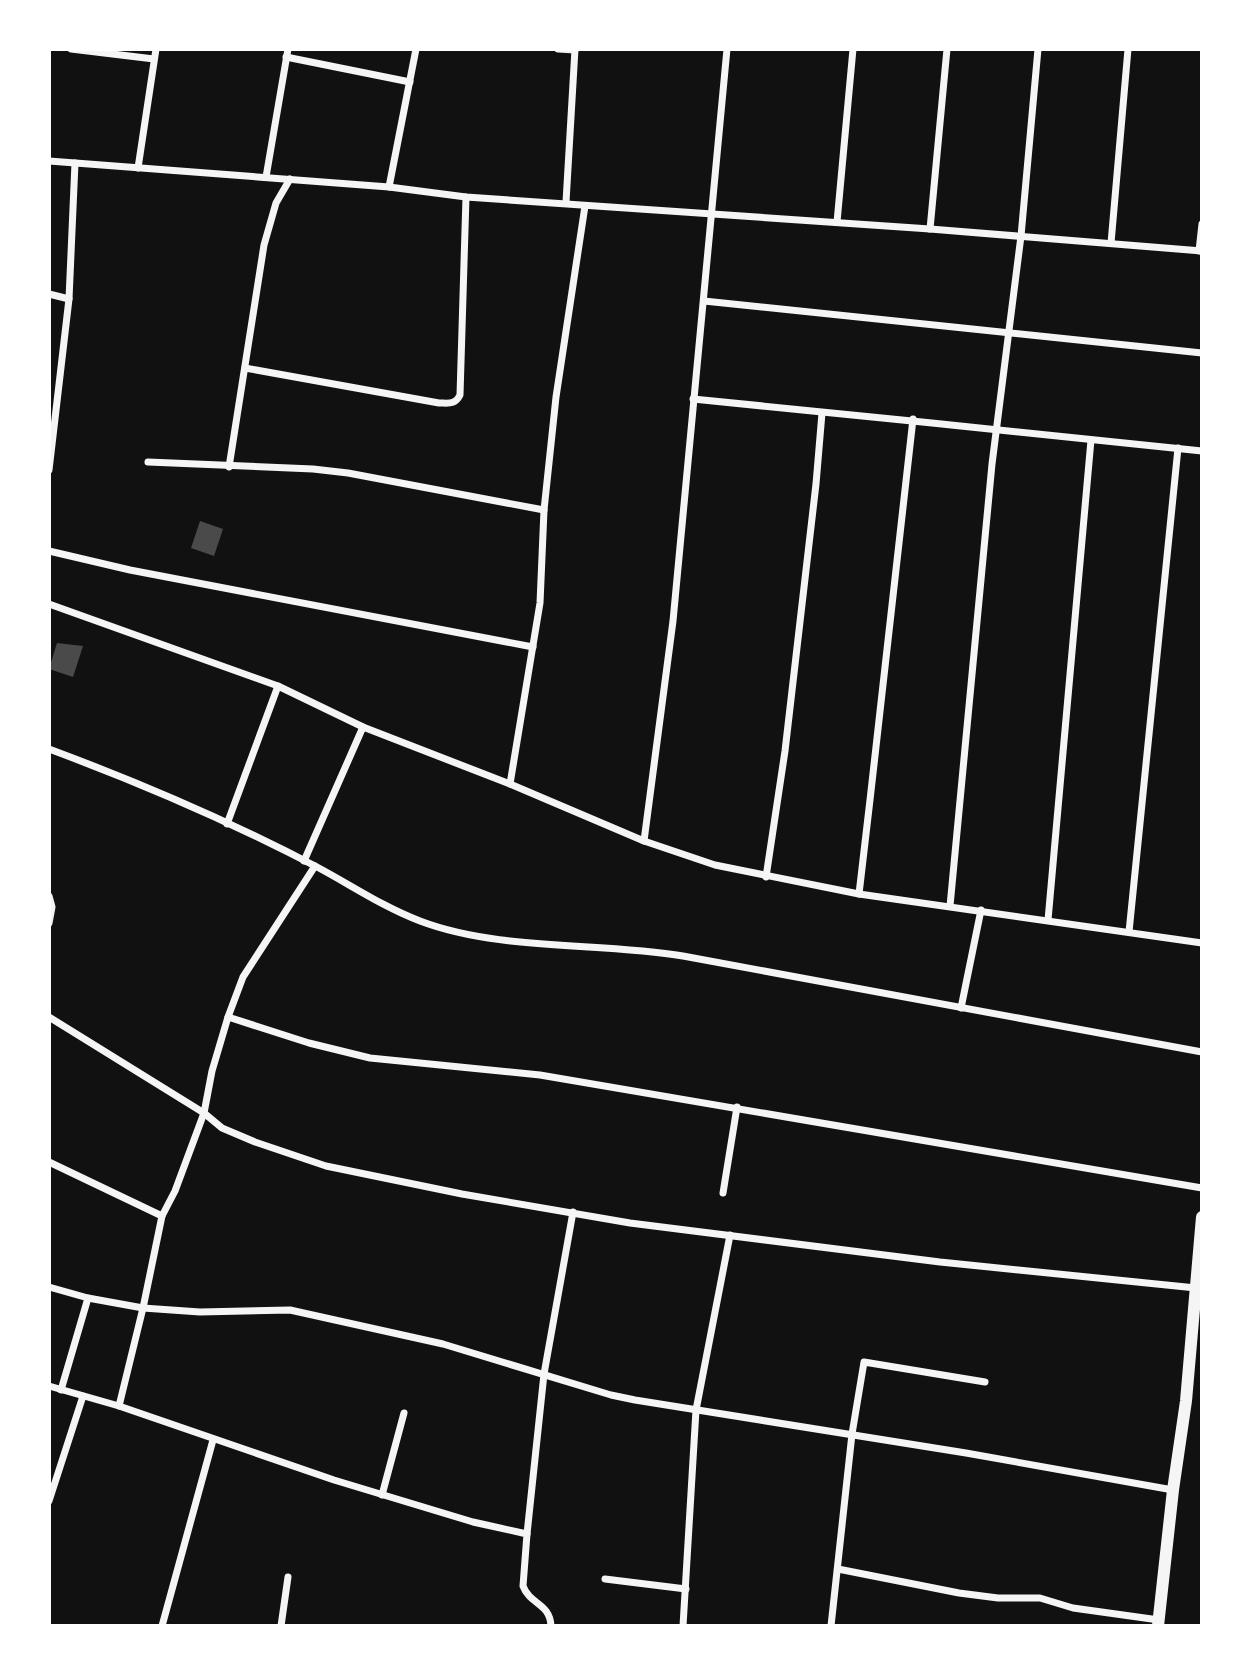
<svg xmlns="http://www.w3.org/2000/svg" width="1251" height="1675" viewBox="0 0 1251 1675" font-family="Montserrat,sans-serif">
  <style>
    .building { fill: #4a4a4a }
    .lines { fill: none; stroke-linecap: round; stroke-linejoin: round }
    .minor { stroke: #f5f5f5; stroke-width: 7 }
    .tertiary { stroke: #f5f5f5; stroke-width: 12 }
  </style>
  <rect width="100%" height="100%" fill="#111"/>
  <g class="building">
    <polygon points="200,521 223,529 214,556 191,548"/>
    <polygon points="57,643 83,646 73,677 49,669"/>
  </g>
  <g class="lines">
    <g class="minor">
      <polyline points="71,49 154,59"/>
      <polyline points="558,49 575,50"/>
      <polyline points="286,57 410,82"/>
      <polyline points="49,161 389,187 466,197 930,229 1202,251"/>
      <polyline points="138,168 156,49"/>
      <polyline points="266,177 288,49"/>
      <polyline points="389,187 416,49"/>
      <polyline points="566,202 575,49"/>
      <polyline points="837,222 853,49"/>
      <polyline points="930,229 947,49"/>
      <polyline points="1111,243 1128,49"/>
      <polyline points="1199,251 1202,224"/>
      <polyline points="49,294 69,299"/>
      <polyline points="704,301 1202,353"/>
      <path d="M245,368L439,403C449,403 455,405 460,395L466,197"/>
      <path d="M693,399C863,415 1032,434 1202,451"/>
      <polyline points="148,462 313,469 348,473 544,510"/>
      <polyline points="229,467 264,245 276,203 290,179"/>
      <polyline points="49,470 69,299 75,163"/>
      <polyline points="49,551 130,570 533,647"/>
      <polyline points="49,604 278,686 363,727 510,784 644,841 715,865 859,894 1202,943"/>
      <path d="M49,749C138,782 233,823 317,867C351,885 383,907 420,921C499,951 599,942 683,956L1202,1052"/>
      <polyline points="510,784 540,603 544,510 556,397 585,206"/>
      <polyline points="227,824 278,686"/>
      <polyline points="644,841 673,621 727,49"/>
      <polyline points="304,861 363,727"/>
      <polyline points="766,877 785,751 816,484 822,413"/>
      <path d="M859,894C878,736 894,578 913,419"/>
      <polyline points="49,896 52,907 49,923"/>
      <polyline points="950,906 992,464 1021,236 1038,49"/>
      <polyline points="1048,920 1091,440"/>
      <polyline points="1129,932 1178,448"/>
      <polyline points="961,1008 981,910"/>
      <polyline points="49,1017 204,1113 222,1128 255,1142 326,1166 462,1194 630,1223 940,1262 1196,1288"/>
      <polyline points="228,1017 309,1043 370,1058 540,1075 1202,1188"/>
      <polyline points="49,1162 162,1216"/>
      <polyline points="723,1193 737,1107"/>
      <polyline points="49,1287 88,1298 143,1308 200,1312 290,1310 443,1344 611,1395 635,1400 966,1453 1173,1490"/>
      <path d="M49,1386L119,1406L334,1480L473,1522L527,1534L523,1586C530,1605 550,1603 551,1626"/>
      <polyline points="61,1390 88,1298"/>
      <polyline points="119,1406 143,1308 162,1216 175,1191 204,1113 212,1071 228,1017 243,977 315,866"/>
      <polyline points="382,1495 404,1413"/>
      <polyline points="49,1501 83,1396"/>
      <polyline points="527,1534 544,1374 573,1212"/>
      <polyline points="838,1569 959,1593 998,1598 1040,1598 1073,1608 1159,1620"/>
      <polyline points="605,1579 686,1589"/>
      <polyline points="162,1626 213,1440"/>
      <polyline points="281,1626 288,1577"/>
      <polyline points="683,1626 696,1410 730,1235"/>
      <polyline points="831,1626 852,1434 864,1362 985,1382"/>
    </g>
    <polyline class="tertiary" points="1158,1626 1173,1490 1186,1401 1202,1217"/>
  </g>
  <rect width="1251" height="1675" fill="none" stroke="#ffffff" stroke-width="102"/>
</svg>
